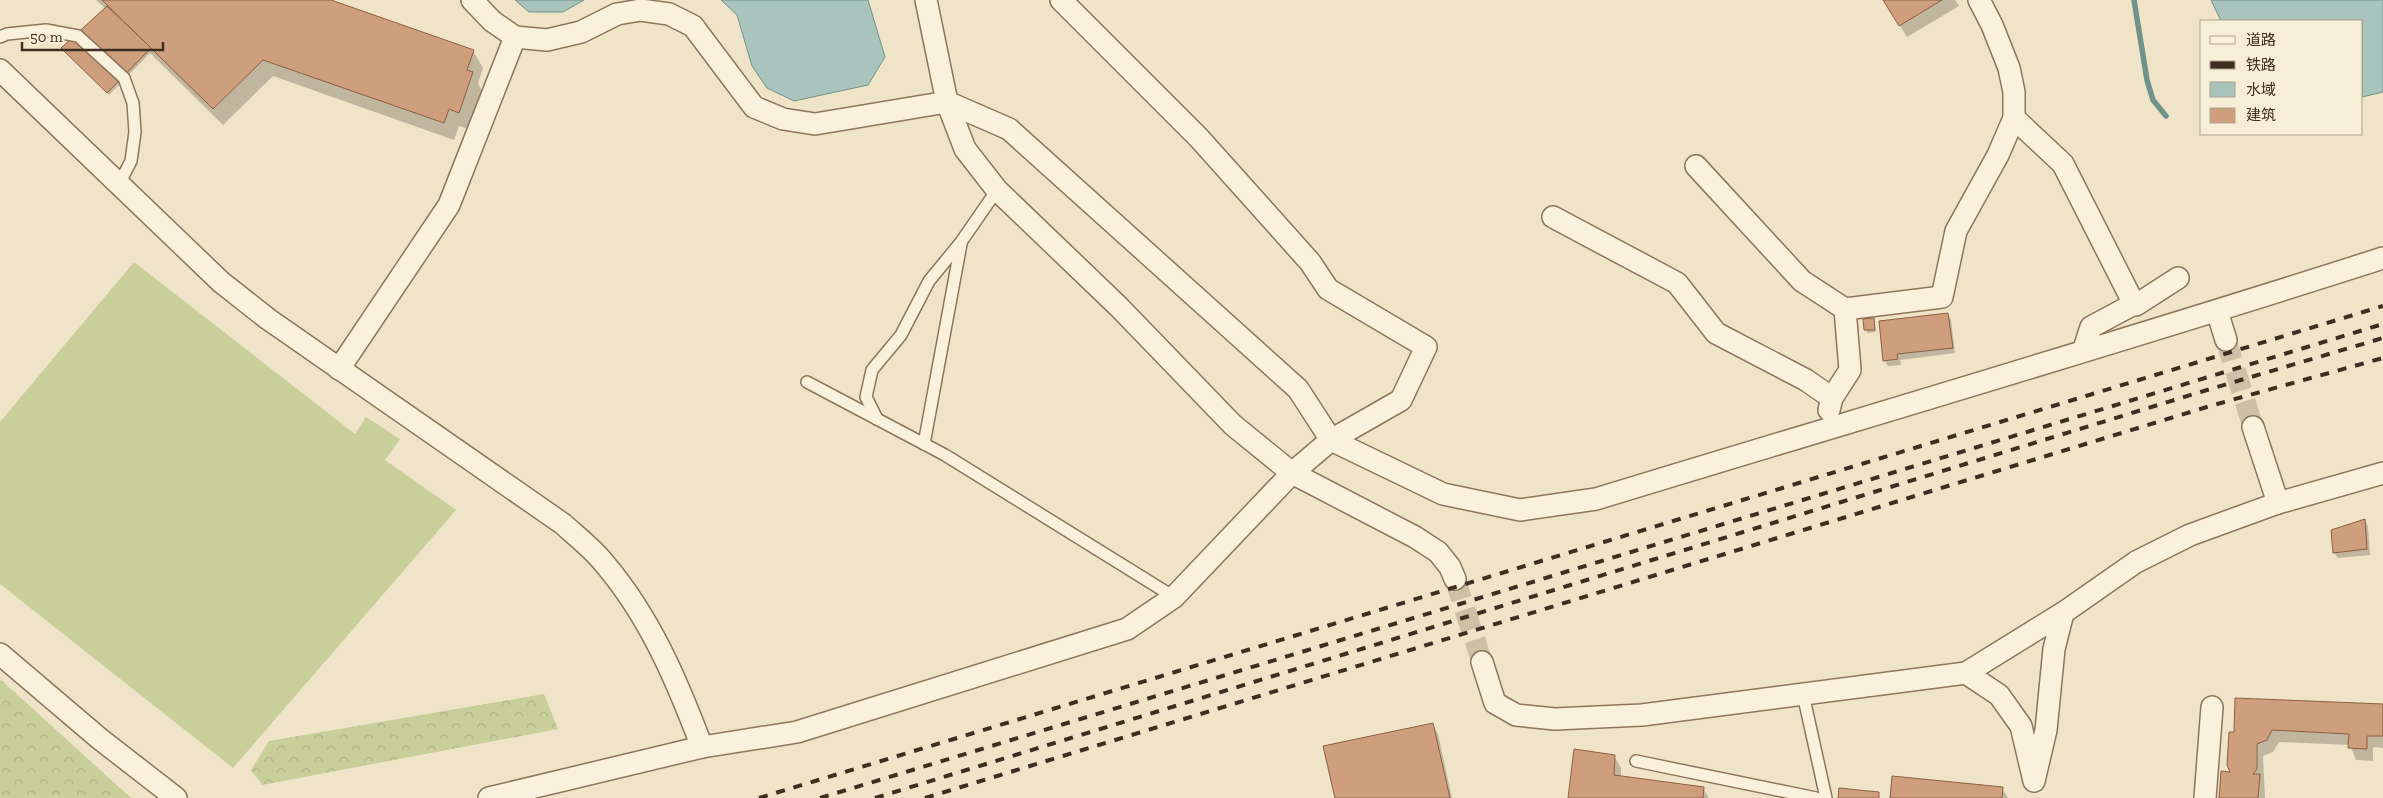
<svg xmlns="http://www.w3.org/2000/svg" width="2383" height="798" viewBox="0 0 2383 798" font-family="'Zilla Slab','Noto Sans SC',serif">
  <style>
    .forest { fill: url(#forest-crowns) }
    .pitch { fill: #c9cf9b }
    .water { fill: #a9c4bc; stroke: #6f938a }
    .shadow { fill: #0003 }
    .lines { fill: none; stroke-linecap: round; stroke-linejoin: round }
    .stream { stroke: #6f938a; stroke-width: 5.5 }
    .building { fill: #cf9f7d; stroke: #8d5f41 }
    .street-tunnel { stroke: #ccc0a6; stroke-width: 21; stroke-dasharray: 21 11; stroke-linecap: butt }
    .lane-casing { stroke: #8d765c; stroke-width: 14 }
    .street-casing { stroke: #8d765c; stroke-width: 24 }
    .lane { stroke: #faf1dc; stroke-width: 11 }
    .street { stroke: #faf1dc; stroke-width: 21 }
    .rail { stroke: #3d2e20; stroke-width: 4; stroke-dasharray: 9 9; stroke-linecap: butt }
  </style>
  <defs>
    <pattern id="forest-crowns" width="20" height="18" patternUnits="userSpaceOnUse" patternTransform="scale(1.25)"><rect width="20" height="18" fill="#c9cf9b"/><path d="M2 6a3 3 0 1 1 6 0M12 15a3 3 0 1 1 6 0" fill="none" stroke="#aeb285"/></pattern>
  </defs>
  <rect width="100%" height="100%" fill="#f0e4c8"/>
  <g class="forest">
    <polygon points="0,679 131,798 0,798"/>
    <polygon points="544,694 558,729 262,785 251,770 269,741"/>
  </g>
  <polygon class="pitch" points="134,262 355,434 366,417 400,439 385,460 456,510 233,768 0,584 0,422"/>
  <g class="water">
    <polygon points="515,0 584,0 563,12 529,12"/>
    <polygon points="721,0 868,0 885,57 868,85 794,101 767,88 752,66 737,15"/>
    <polygon points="2211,0 2383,0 2383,92 2362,97 2362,21 2221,21"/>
  </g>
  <g class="shadow">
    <polygon points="96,0 327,0 473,51 483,68 478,83 482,91 468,129 459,126 454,140 273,76 223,125 150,53 109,95 64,51 63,49 106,9"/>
    <polygon points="1885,0 1955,0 1959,6 1907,37"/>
    <polygon points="1948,314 1951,320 1955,353 1900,360 1901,365 1888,366 1885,361"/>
    <polygon points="1874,319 1876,332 1867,333 1864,320"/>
    <polygon points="2365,520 2368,526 2370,555 2338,558 2334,553"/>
    <polygon points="2383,705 2383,748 2373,747 2373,761 2356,760 2350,745 2279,742 2273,752 2263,756 2265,798 2220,798 2232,773 2230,733"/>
    <polygon points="1433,725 1438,734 1452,798 1336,798"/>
    <polygon points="1614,756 1621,768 1621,777 1703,788 1709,798 1569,798"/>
    <polygon points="2002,788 2008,798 1892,798"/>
  </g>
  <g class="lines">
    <polyline class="stream" points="2134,0 2147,80 2153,100 2166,116"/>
  </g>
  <g class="building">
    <polygon points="102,0 331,0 474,50 467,70 473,72 459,113 449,109 444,123 263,60 213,109"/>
    <polygon points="1883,0 1942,0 1899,26"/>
    <polygon points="107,6 151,48 107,93 61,48"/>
    <polygon points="1948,313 1953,348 1897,354 1898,359 1883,361 1879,321"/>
    <polygon points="1874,318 1875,330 1864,330 1863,319"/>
    <polygon points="2365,519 2367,549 2333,553 2331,530"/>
    <polygon points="2235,698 2383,704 2383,736 2367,736 2367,749 2348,748 2349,734 2272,730 2267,740 2257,744 2257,769 2253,774 2260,774 2258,798 2219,798 2221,771 2230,772 2227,765 2229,732 2234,732"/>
    <polygon points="1433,723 1450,798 1335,798 1323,746"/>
    <polygon points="1574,749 1615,755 1614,775 1704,787 1703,798 1568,798"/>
    <polygon points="1892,776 2003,787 2002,798 1890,798"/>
    <polygon points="1839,788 1879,792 1879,798 1838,798"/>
  </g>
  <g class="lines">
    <g class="street-tunnel">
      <polyline points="2226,340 2253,427"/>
      <polyline points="1455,579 1482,662"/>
    </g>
    <g class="lane-casing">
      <g id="lane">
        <polyline points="0,37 7,34 46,30 78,36 124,78 133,103 135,132 131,161 118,186"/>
        <polyline points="807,382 945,455 1174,597"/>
        <polyline points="877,419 866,397 872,370 901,335 929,281 961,242 997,190"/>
        <polyline points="924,444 961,244"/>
        <polyline points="1803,694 1826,798"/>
        <polyline points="1636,761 1816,798"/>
      </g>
    </g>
    <g class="street-casing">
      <g id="street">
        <path d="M472,0L492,21L515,37L547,40L581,32L617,14L641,10L669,14L693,26L754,107L783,119L815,124L947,102L1009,129L1298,389L1331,440L1443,494L1520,510L1596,499C1858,419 2122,342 2383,258"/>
        <polyline points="926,0 947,102 965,149 997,190 1119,307 1233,425 1292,473 1415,537 1438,552 1450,567 1455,579"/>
        <path d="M0,70L221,282L268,319L563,524C576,536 592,548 604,563C650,617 677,681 702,747"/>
        <polyline points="2014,118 2063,164 2134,304 2091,327 2084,349"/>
        <polyline points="1696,166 1802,281 1845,309 1942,297 1956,231 1998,155 2014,118 2014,92 2009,68 1992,25 1979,0"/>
        <polyline points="1553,217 1677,283 1716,333 1806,380 1832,398"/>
        <polyline points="2136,305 2178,278"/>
        <polyline points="2217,311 2226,340"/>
        <polyline points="339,369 449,205 515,37"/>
        <polyline points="1829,410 1832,398 1850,370 1845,309"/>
        <polyline points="2253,427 2278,503"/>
        <polyline points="0,654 100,739 176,798"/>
        <polyline points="1482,662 1495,703 1516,715 1555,719 1642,715 1966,673 2063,613 2136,562 2190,535 2278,503 2383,473"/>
        <polyline points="1966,673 1999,695 2021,726 2034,781 2046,730 2054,649 2063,613"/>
        <polyline points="489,798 702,747 797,732 1127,629 1174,597 1292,473 1331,440 1401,400 1426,347 1328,289 1310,262 1199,138 1061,0"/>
        <polyline points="2205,798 2212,707"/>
      </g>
    </g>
    <use href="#lane" class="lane"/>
    <use href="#street" class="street"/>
    <g class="rail">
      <polyline points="759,798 2383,306"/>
      <polyline points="820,798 2383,324"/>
      <polyline points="875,798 2207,390 2383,338"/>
      <polyline points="925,798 2210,406 2383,358"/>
    </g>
  </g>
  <rect x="2200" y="20" width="162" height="115" fill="#f7eed8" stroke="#ada18e"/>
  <rect x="2210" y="36" width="25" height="8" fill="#faf1dc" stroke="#ada18e"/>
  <text x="2246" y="45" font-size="15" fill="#3d2e20">道路</text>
  <rect x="2210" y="61" width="25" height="8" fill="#3d2e20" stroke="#ada18e"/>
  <text x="2246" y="70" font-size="15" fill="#3d2e20">铁路</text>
  <rect x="2210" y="82" width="25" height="15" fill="#a9c4bc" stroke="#ada18e"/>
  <text x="2246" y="95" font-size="15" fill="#3d2e20">水域</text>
  <rect x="2210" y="108" width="25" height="15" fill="#cf9f7d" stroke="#ada18e"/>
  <text x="2246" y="120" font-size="15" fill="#3d2e20">建筑</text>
  <path d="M22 42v8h141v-8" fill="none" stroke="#3d2e20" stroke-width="2.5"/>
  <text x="30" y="42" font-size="15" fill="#3d2e20" stroke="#f7eed8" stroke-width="4" paint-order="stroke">50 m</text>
</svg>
